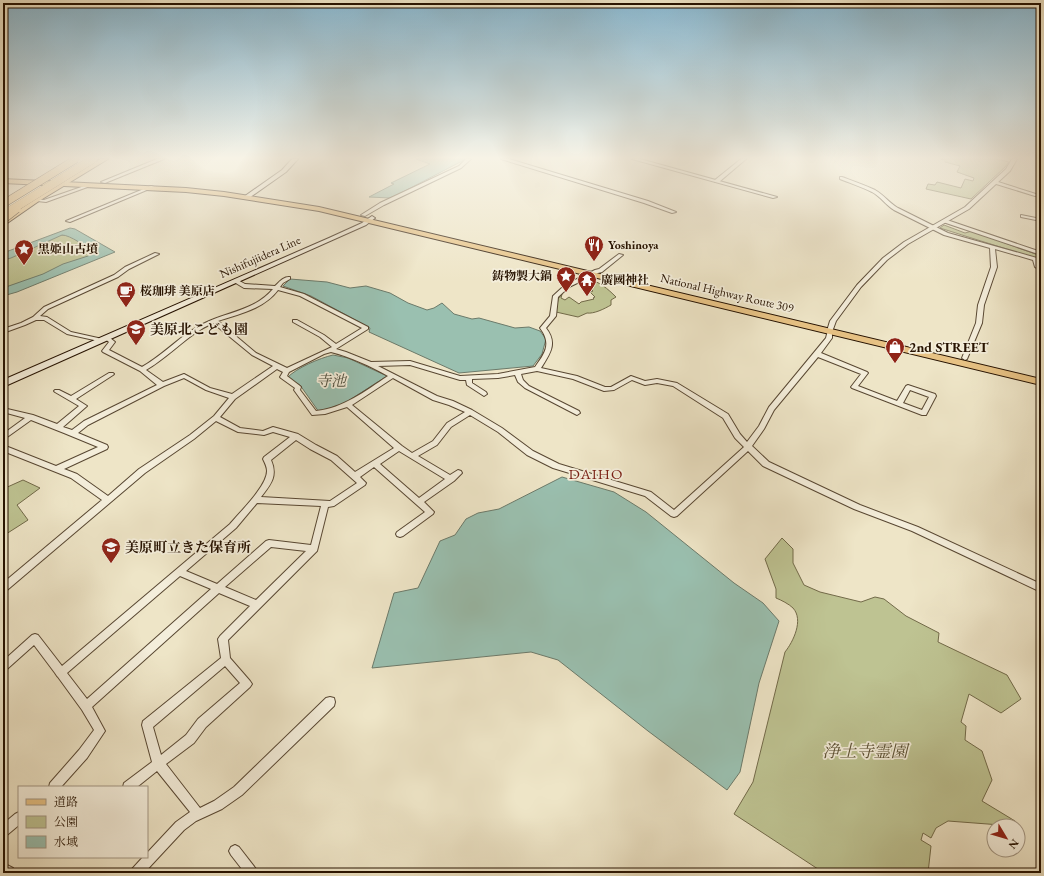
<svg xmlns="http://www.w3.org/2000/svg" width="1044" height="876" viewBox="0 0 1044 876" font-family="'EB Garamond','Noto Serif JP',serif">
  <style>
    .green { fill: #bec392; stroke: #726a49 }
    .water { fill: #9ac0b0; stroke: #6c7a6a }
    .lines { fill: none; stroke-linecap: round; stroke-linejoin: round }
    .minor-casing { stroke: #584732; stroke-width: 2 }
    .tertiary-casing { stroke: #584732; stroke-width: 2 }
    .secondary-casing { stroke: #261200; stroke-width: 2 }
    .primary-casing { stroke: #261200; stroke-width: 2 }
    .trunk-casing { stroke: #261200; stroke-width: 2 }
    .minor { fill: #f4eedb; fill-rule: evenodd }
    .tertiary { fill: #f4eedb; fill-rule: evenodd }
    .secondary { fill: #f4eedb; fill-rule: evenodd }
    .primary { fill: #e7c284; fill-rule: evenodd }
    .trunk { fill: #e7c284; fill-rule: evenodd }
    .primary-bridge-casing { stroke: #261200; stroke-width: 8; stroke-linecap: butt }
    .motorway-bridge-casing { stroke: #261200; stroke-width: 8; stroke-linecap: butt }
    .primary-bridge { stroke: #e7c284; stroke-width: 7 }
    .motorway-bridge { stroke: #e7c284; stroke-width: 8 }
    .labels { text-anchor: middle; stroke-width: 3.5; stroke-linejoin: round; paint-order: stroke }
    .far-poi-label { font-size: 12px; font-weight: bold; fill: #261200; stroke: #f4eedb; text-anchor: start }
    .far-street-label { font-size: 12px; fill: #261200; stroke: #f4eedb }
    .poi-label { font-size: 14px; font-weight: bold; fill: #261200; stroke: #f4eedb; text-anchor: start }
    .water-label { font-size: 15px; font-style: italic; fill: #4f4f3e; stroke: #f4eedb }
    .neighbourhood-label { font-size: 15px; letter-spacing: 1px; fill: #7a1f14; stroke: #f4eedb }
    .near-park-label { font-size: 17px; font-style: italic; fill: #5b5033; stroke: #f4eedb }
  </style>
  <rect width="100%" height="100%" fill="#eee5c7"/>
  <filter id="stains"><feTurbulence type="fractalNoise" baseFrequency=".005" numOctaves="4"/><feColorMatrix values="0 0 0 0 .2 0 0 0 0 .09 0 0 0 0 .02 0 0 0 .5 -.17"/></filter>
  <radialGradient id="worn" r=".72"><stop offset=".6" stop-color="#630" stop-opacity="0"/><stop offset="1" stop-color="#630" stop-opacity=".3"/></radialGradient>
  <g class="green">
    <polygon points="941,159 996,159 1009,162 1005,167 971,199 926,189 928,184 935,185 937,182 961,188 965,179 973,181 974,178 957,172 960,166 945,162 945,160"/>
    <polygon points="944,225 965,233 972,231 1041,256 1041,260 940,228"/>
    <polygon points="60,235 72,235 81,241 81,244 90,246 97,253 55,271 3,290 3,258"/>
    <path d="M587,279C599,281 608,289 616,297L611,300V305C604,309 594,314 587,313L578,317L556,312L558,299L562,294L561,298L565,300L569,297L579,304L581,302L594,299L593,298L595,297L590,292L593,291L587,287L583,288L579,284Z"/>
    <polygon points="23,480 40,488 17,505 28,520 3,536 3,489"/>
    <path d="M782,538L793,549V563L804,585L820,592L861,602L875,597L884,599L906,616L939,633L938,642L1007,675L1021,699L1001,713L969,694L961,722L966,726L965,740L982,751L992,780L982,801L1015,821L1014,826L948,821L936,828L931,838L923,833L921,840L931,846L928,873H824L734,814L753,782L785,652C793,642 804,620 793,608C789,604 781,600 776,598V589L765,559Z"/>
  </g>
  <g class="water">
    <polygon points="416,159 466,159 397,195 390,198 369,197 394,184 391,183 430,164"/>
    <path d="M70,228L75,229L115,252L17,292L3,296V288L43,274L63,264L88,256L93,252C87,247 70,235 62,235L11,258L3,260V253Z"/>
    <polygon points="290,279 327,282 350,288 366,286 390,293 408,303 427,310 434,308 442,303 454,314 472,319 479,318 515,328 529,327 540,331 546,339 542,354 533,366 459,373 369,332 370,328 311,296 283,286"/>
    <path d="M333,355L348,358L387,376L345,403L319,412L300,385L287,378C296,368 320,358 333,355Z"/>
    <polygon points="562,477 614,492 646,512 734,583 763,603 779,621 759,683 740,772 727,790 648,731 558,660 531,652 372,668 394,593 418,588 440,541 455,535 466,519 478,513 499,509"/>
  </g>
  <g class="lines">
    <g class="minor-casing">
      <g id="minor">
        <polygon points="466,159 471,159 461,168 384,205 365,216 361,215 380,203 459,166"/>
        <polygon points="501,159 509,159 648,201 676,212 672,213 644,203"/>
        <polygon points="632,159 640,159 777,197 773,198"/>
        <path d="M840,177H842C853,181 865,185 875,190C884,195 889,203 898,208L948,233L1037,258L1039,265L1041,266V270L1035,267L1033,260L995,249L997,267L984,305L982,323L967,359L965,360L962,358L976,323L978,305L991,267L990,248L944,235L894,210C886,205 881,197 872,192C862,187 850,183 840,179Z"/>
        <polygon points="993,181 995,181 1039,195 1035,196 993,183"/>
        <polygon points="90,184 93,185 46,202 37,201 35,200 37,199 44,200"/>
        <polygon points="151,186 154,187 70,222 66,221"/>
        <polygon points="1021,215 1041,219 1041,221 1021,217"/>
        <polygon points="943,220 947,220 1041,252 1041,255 943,222"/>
        <polygon points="155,253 159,254 129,269 118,277 48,309 40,316 47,317 71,332 98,338 102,340 102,342 100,343 94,340 67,334 44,320 36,320 25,325 3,333 3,329 21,323 33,317 44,307 114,275 125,267"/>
        <path d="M619,254L623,255L602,272L598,273L569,287L558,297L556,316L546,328C558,343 550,354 541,368L577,376L605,387H611L631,376L645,381L657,379L677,383L728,414L740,434L747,442L759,426L769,407L826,338L828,330H832V338L821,353L867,372L868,373L858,386L897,401L906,386L908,385L935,394L936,396L926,415H922L852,388L851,387L861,374L818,357L774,410L764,429L752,446L769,462L860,505L918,527L1041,584V592L912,531L854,509L763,466L748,451L677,516L674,517L671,516L645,496L553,468L527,455L498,432L470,415L451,427L437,445L418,456L450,475L458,470L461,471L462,473L454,481L424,502L434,512L433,514L403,536L400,537L397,536L396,534L397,532L425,512L374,467L360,477L366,483L365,485L334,506L328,507L317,551L228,640L230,658L250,681L252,684L250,687L206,727L194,743L166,764L200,808L214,801L234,787L326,698L330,697L334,698L335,702L334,706L242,795L222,809L196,821L184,830L144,873H130L132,869L143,857H147V853L176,822L190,812L157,771L137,787H123L124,783L152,762L142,725L143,721L221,658L218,639L220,636L250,606L219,593L92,707L105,731L87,758L61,787H49L50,783L79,750L94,730L82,710L58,677L57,676L55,673L34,645L6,670L3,672V661L32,635L35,634L38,635L62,666L230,524C240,512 267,486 267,471C267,467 265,463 263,459L264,457L290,437L273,432L264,435L238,432L216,421L194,439L145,473L6,591L3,592V583L102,500L71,478L3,451V445L56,466L98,447L64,433L31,420L3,440V434L25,418L3,412V408L33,415L57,424L79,406L55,392L54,391L55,390H59L71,396L109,373H113L114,374L113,375L76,399L87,406L63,427L72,430L84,421L157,385L140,371L103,352L102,351L109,342L104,338L105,337H109L115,342L109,350L142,367C164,355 181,334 205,323C227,312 256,310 273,289L244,288L234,282L233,281L236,279L245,284L275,286C279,282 284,276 290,277V279L283,283L280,287L304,294L368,327V329L336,349L346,352L371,362L410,361L460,376L498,374L535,367C545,353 552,344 540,328L550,316L553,296L565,285L595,270L599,269ZM278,290L300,296L362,328L336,344L324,335L297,320H293V322L320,337L332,347L287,368L256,353L218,321C239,314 264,309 278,290ZM213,323L252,355L273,366L232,394L210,388L184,374L163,382L146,370C170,356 188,334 213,323ZM331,352C351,357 370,366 388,376C365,391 344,408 316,411L300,390L301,387L300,386L287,376L289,372L324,354ZM410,365L460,380H466L467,385L484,396L487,394L486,392L472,383V379L498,378L515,375L518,382L525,388L577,415L580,413L579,411L529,386L523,380L521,374L537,371L573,379L604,391L614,390L632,380L645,385L657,383L673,386L723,418L735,438L744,447L674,510L651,492L559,464L533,451L502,428L472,410L453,401L437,396L378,366ZM277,369L283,372L280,377L281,378L295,388L294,390L312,415L325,414L347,407L394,448L355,472L337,456L316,445L298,434L273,427L263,431L240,428L220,417L235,399ZM184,378L206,390L229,398L214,416L190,435L139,469L108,496L77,474L64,469L107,449L108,447L107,445L78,433L88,425L164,386ZM393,378L433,400L449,405L465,412L447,423L433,441L412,453L402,446L352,405ZM910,390L929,397L922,410L903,403ZM296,440L310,449L331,460L357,483L330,501L261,497C271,484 278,476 271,460ZM399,451L445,479L419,498L380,464ZM257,503L321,506L311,545L269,540L266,541L217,584L186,571L236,528ZM271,547L306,551L256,600L225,587ZM180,576L211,589L87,699L67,673ZM225,666L240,683L198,719L186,735L161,755L153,727Z"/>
        <polygon points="19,812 19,825 7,835 3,837 3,824 15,814"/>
        <polygon points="235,845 239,847 256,869 258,873 245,873 231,855 229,851 231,847"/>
      </g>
    </g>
    <g class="tertiary-casing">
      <g id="tertiary">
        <polygon points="157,159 164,159 105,183 101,182"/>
        <polygon points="741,159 746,159 719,182 715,182 715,180"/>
        <polygon points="1012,159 1017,159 1010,171 969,209 908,244 887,260 861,287 836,321 832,332 828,332 827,331 830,321 857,285 883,258 904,242 965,207 1006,169"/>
        <polygon points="3,863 13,868 15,873 3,873"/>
      </g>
    </g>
    <g class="secondary-casing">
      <g id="secondary">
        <polygon points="292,159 298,159 286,172 249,198 245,198 245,196 282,170"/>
        <polygon points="372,216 375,218 366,225 3,387 3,380 329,238 362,223"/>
      </g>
    </g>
    <g class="primary-casing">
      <polygon id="primary" points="100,159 108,159 39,201 3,226 3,221 35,199"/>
    </g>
    <g class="trunk-casing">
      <polygon id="trunk" points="3,179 186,188 224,192 319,207 1041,379 1041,385 319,211 224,196 186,192 3,183"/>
    </g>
    <use href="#minor" class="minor"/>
    <use href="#tertiary" class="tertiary"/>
    <use href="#secondary" class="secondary"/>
    <use href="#primary" class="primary"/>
    <use href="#trunk" class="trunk"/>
    <g class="primary-bridge-casing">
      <g id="primary-bridge">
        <polyline points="3,204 76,159"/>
        <polyline points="3,220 17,209"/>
      </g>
    </g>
    <g class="motorway-bridge-casing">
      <polyline id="motorway-bridge" points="3,215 93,159"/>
    </g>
    <use href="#primary-bridge" class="primary-bridge"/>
    <use href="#motorway-bridge" class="motorway-bridge"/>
  </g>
  <linearGradient id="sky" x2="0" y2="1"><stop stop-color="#89b9d2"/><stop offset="0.56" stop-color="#f7f3e6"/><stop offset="1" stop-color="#f7f3e6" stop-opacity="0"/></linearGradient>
  <rect width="1044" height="282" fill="url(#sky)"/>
  <defs>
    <g id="restaurant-pin" transform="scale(1)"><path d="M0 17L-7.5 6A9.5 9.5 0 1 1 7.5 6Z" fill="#8f2418" stroke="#f4eedb"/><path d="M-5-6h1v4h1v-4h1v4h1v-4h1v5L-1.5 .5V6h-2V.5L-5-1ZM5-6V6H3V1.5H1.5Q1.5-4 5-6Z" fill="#fff"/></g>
    <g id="sight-pin" transform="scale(1)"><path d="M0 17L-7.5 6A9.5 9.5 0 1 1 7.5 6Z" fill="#8f2418" stroke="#f4eedb"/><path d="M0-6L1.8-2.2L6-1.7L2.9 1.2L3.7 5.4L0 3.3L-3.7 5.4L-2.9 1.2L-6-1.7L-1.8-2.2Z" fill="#fff"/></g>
    <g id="temple-pin" transform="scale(1)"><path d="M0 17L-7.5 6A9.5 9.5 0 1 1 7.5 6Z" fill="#8f2418" stroke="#f4eedb"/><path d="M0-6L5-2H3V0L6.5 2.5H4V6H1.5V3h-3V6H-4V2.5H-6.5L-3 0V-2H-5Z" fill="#fff"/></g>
    <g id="cafe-pin" transform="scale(1)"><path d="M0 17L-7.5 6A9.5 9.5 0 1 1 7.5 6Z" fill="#8f2418" stroke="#f4eedb"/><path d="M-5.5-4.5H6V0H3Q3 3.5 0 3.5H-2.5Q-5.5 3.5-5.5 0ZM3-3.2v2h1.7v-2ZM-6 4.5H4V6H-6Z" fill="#fff"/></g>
    <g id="school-pin" transform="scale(1)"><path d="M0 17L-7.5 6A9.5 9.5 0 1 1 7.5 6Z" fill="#8f2418" stroke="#f4eedb"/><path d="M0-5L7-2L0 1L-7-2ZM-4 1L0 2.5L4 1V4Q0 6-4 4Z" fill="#fff"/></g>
    <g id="shop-pin" transform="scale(1)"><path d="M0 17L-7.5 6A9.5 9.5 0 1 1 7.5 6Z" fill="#8f2418" stroke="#f4eedb"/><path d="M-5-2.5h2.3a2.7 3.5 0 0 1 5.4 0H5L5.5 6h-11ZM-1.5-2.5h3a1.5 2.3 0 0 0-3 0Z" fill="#fff"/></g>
  </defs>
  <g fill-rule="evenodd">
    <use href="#restaurant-pin" x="594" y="245"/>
    <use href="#sight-pin" x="24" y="249"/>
    <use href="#sight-pin" x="566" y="276"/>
    <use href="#temple-pin" x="587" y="280"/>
    <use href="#cafe-pin" x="126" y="291"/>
    <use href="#school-pin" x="136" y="329"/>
    <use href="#shop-pin" x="895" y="347"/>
    <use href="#school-pin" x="111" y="547"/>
  </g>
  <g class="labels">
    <g class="far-poi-label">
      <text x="608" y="249">Yoshinoya</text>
      <text x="38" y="253">黒姫山古墳</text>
      <text x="552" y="280" text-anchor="end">鋳物製大鍋</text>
      <text x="601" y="284">廣國神社</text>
      <text x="140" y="295">桜珈琲 美原店</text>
    </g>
    <g class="far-street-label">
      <text transform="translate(260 257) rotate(-24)" y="4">Nishifujiidera Line</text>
      <text transform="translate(727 293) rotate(13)" y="4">National Highway Route 309</text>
    </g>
    <g class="poi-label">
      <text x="150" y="334">美原北こども園</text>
      <text x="909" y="352">2nd STREET</text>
      <text x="125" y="552">美原町立きた保育所</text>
    </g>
    <g class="water-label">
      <text x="331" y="386">寺池</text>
    </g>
    <g class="neighbourhood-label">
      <text x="596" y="479">DAIHO</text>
    </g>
    <g class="near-park-label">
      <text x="865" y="757">浄土寺霊園</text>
    </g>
  </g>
  <rect width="1044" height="876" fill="none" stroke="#eee5c7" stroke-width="16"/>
  <rect x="4" y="4" width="1036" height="868" fill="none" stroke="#261200" stroke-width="2"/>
  <rect x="8" y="8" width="1028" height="860" fill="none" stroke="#261200"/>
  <rect x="18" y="786" width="130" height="72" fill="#f4eedb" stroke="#a29683"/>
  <rect x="26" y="799" width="20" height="6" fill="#e7c284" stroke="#a29683"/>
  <text x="54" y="806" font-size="12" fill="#261200">道路</text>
  <rect x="26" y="816" width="20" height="12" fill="#bec392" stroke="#a29683"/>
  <text x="54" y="826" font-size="12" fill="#261200">公園</text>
  <rect x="26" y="836" width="20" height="12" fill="#9ac0b0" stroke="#a29683"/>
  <text x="54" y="846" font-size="12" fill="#261200">水域</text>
  <g transform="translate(1006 838) rotate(128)"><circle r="19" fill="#f4eedb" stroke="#a29683"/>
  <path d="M0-3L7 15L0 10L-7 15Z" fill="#8f2418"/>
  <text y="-6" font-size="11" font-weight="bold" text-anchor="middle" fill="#261200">N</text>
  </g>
  <rect width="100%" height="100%" filter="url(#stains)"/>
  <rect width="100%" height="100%" fill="url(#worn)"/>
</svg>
